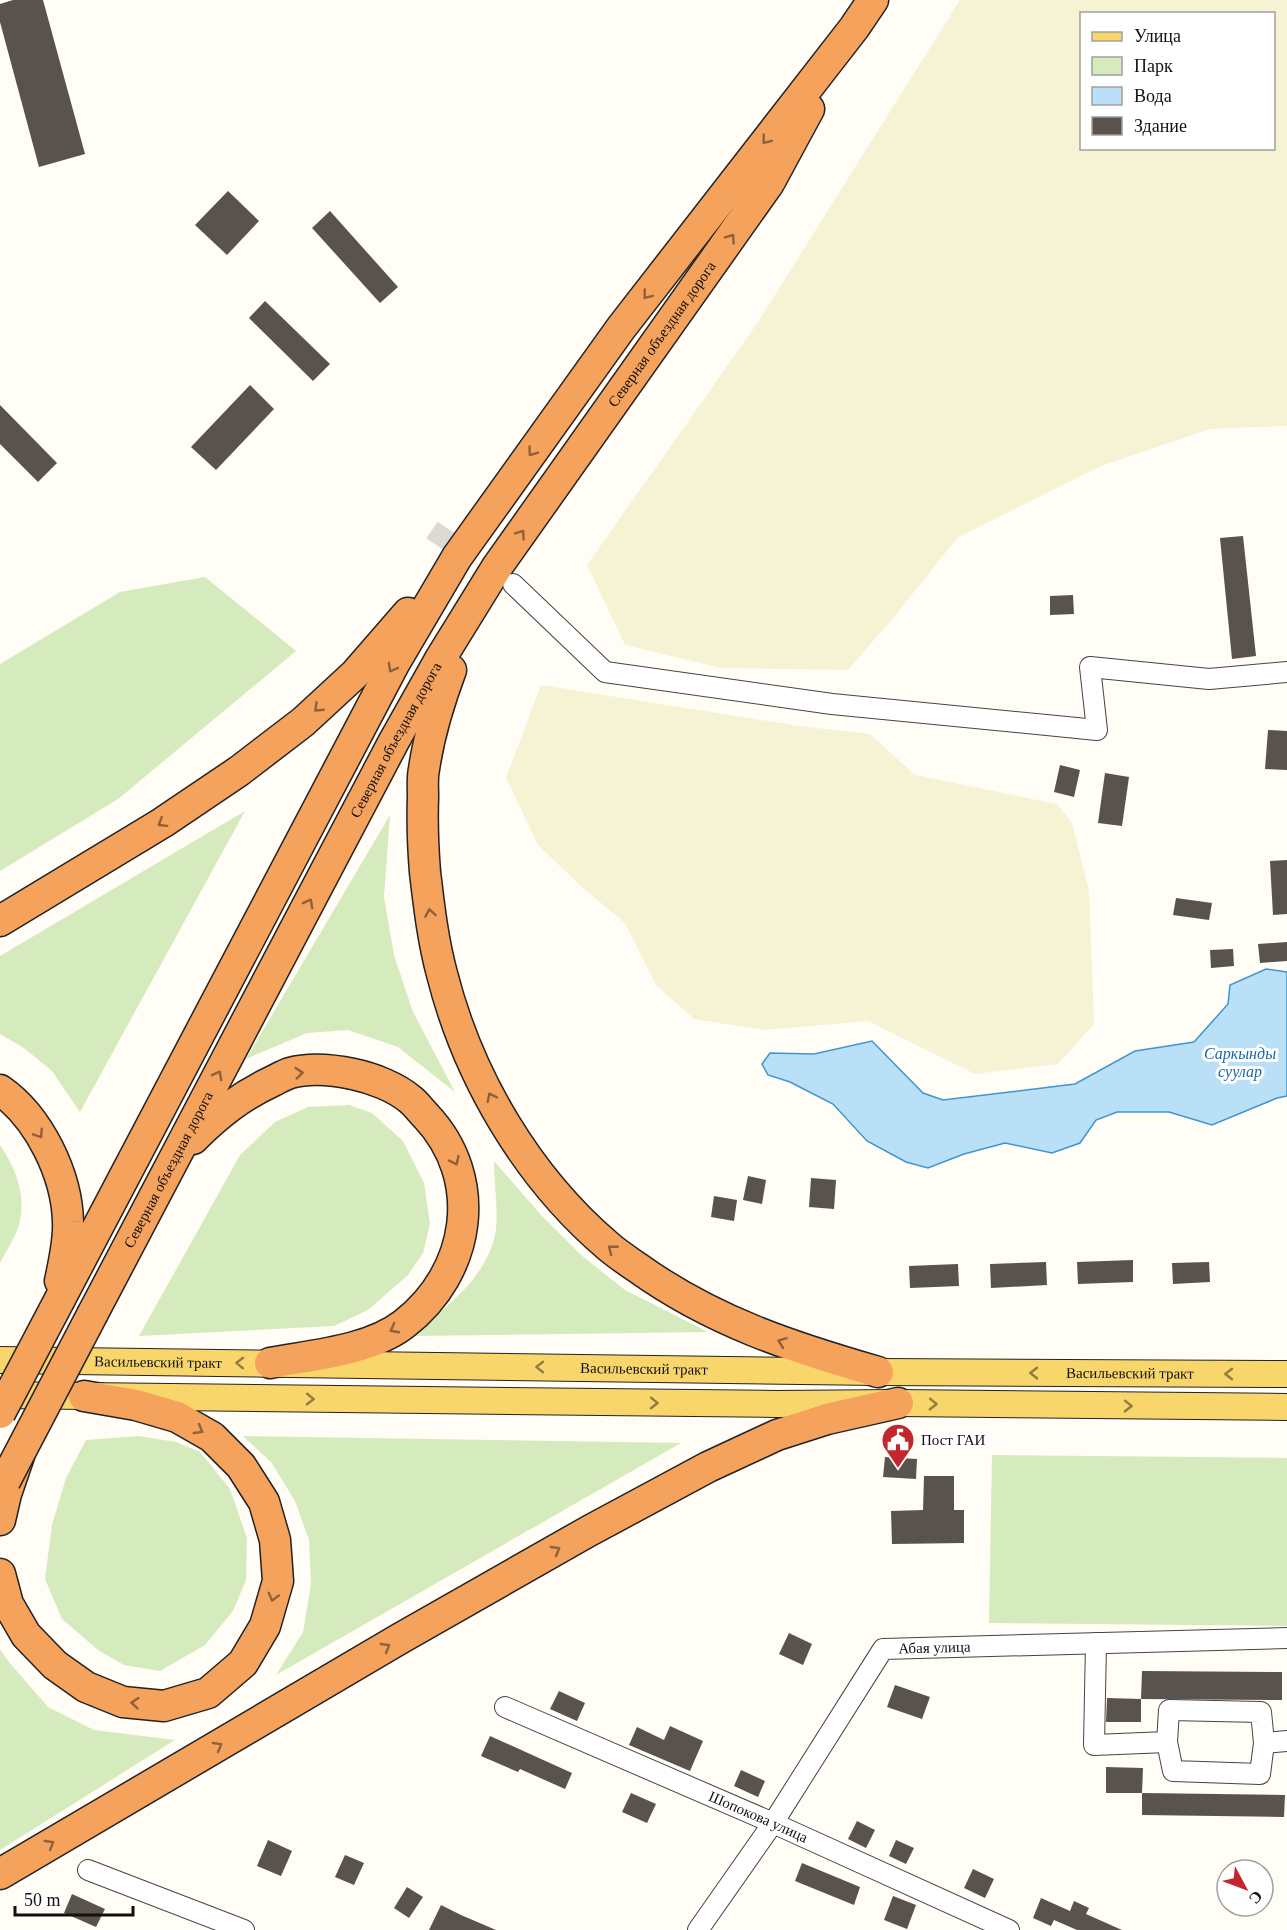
<svg xmlns="http://www.w3.org/2000/svg" width="1287" height="1930" viewBox="0 0 1287 1930" font-family="'Times New Roman',serif">
  <style>
    .farmland { fill: #f6f3d4; fill-rule: evenodd }
    .green { fill: #d5ebbd }
    .water { fill: #b9e0f7; stroke: #3f96cf; stroke-width: 1.5 }
    .building { fill: #5a524d }
    .lines { fill: none; stroke-linecap: round; stroke-linejoin: round }
    .minor-tunnel { stroke: #dbdad3; stroke-width: 20; stroke-dasharray: 20 10; stroke-linecap: butt }
    .minor-casing { stroke: #444; stroke-width: 22 }
    .major-casing { stroke: #222; stroke-width: 28 }
    .highway-casing { stroke: #222; stroke-width: 33 }
    .minor { stroke: #fff; stroke-width: 20 }
    .major { stroke: #f9d66b; stroke-width: 26 }
    .highway { stroke: #f5a25d; stroke-width: 30 }
    .highway-bridge-casing { stroke: #222; stroke-width: 33; stroke-linecap: butt }
    .highway-bridge { stroke: #f5a25d; stroke-width: 30 }
    .oneway { stroke: #8e613b }
    .oneway2 { stroke: #917d42 }
    .labels { text-anchor: middle; stroke-width: 6; stroke-linejoin: round; paint-order: stroke }
    .street-label { font-size: 15px; fill: #111; stroke: #fff }
    .poi-label { font-size: 15px; fill: #111; stroke: #fff; text-anchor: start }
    .water-label { font-size: 16px; font-style: italic; fill: #1768a6; stroke: #fff }
  </style>
  <rect width="100%" height="100%" fill="#fffdf5"/>
  <g class="farmland">
    <path d="M960,0H1287V426L1210,429L1101,466L958,537L895,616L848,670L721,668L625,645L587,565L756,325ZM1082,14H1274V148H1082Z"/>
    <polygon points="541,685 799,726 870,734 915,775 1057,804 1072,823 1089,891 1094,1024 1058,1064 975,1074 868,1021 764,1030 694,1019 656,985 625,923 582,887 538,845 506,778"/>
  </g>
  <g class="green">
    <polygon points="205,577 296,651 118,799 0,871 0,664 120,592"/>
    <polygon points="245,811 80,1112 52,1071 24,1048 0,1034 0,956"/>
    <polygon points="390,815 384,897 394,955 413,1012 455,1092 398,1047 348,1030 307,1033 246,1059"/>
    <polygon points="349,1105 372,1113 403,1141 424,1183 430,1224 423,1253 408,1275 368,1310 334,1326 139,1336 240,1155 275,1122 308,1107"/>
    <path d="M0,1145C16,1169 27,1196 19,1225C15,1238 6,1251 0,1263Z"/>
    <path d="M494,1161L541,1215L581,1255L625,1290L708,1332L411,1336C445,1308 485,1280 495,1235C499,1217 494,1180 494,1161Z"/>
    <polygon points="139,1436 176,1442 200,1452 230,1489 247,1538 246,1580 233,1611 205,1645 160,1671 124,1665 98,1650 62,1619 45,1579 52,1525 66,1478 86,1440"/>
    <polygon points="243,1436 681,1443 276,1675 303,1632 311,1584 309,1540 295,1501 271,1462"/>
    <polygon points="992,1455 1287,1458 1287,1626 989,1623"/>
    <polygon points="0,1649 8,1661 48,1707 94,1730 175,1740 0,1850"/>
  </g>
  <polygon class="water" points="1266,969 1287,972 1287,1096 1277,1098 1212,1125 1169,1112 1117,1112 1096,1120 1080,1143 1052,1153 1005,1143 964,1154 928,1168 906,1162 867,1141 833,1104 790,1082 768,1075 762,1064 770,1053 814,1054 872,1041 923,1093 943,1100 1075,1084 1135,1051 1194,1042 1228,1004 1230,985"/>
  <g class="building">
    <polygon points="13,0 43,0 85,154 39,167 0,22 0,4"/>
    <polygon points="228,191 259,221 227,255 195,225"/>
    <polygon points="330,211 398,287 380,303 312,228"/>
    <polygon points="265,301 330,364 313,381 249,318"/>
    <polygon points="250,385 274,409 216,470 191,447"/>
    <polygon points="0,405 57,463 38,482 0,444"/>
    <polygon points="1243,536 1256,656 1232,659 1220,538"/>
    <polygon points="1073,595 1074,614 1050,615 1050,596"/>
    <polygon points="1268,730 1287,731 1287,770 1265,769"/>
    <polygon points="1060,765 1080,770 1074,797 1054,792"/>
    <polygon points="1105,773 1129,777 1122,826 1098,823"/>
    <polygon points="1287,860 1287,914 1273,915 1270,861"/>
    <polygon points="1176,898 1212,903 1209,920 1173,915"/>
    <polygon points="1287,942 1287,961 1260,963 1258,944"/>
    <polygon points="1233,949 1234,966 1211,968 1210,950"/>
    <polygon points="748,1176 766,1180 762,1204 743,1200"/>
    <polygon points="811,1178 836,1180 834,1209 809,1207"/>
    <polygon points="714,1196 737,1200 734,1221 711,1217"/>
    <polygon points="1133,1260 1133,1282 1078,1284 1077,1262"/>
    <polygon points="1046,1262 1047,1285 991,1288 990,1264"/>
    <polygon points="1209,1262 1210,1282 1173,1284 1172,1263"/>
    <polygon points="958,1264 959,1286 910,1288 909,1266"/>
    <polygon points="885,1457 917,1459 916,1479 883,1477"/>
    <polygon points="924,1476 954,1476 954,1510 964,1510 964,1543 892,1544 891,1511 923,1510"/>
    <polygon points="789,1633 812,1644 803,1665 779,1654"/>
    <polygon points="1142,1671 1282,1672 1282,1700 1141,1699"/>
    <polygon points="895,1685 930,1697 922,1719 887,1707"/>
    <polygon points="559,1691 585,1703 577,1721 550,1709"/>
    <polygon points="1107,1698 1141,1699 1141,1722 1106,1722"/>
    <polygon points="670,1726 703,1741 690,1771 629,1745 637,1727 664,1740"/>
    <polygon points="490,1736 572,1773 565,1789 520,1769 518,1772 481,1756"/>
    <polygon points="1106,1767 1143,1768 1142,1793 1106,1793"/>
    <polygon points="741,1770 765,1781 758,1797 734,1786"/>
    <polygon points="631,1793 656,1804 647,1823 622,1812"/>
    <polygon points="1142,1793 1285,1795 1284,1817 1142,1815"/>
    <polygon points="857,1821 875,1830 866,1848 848,1839"/>
    <polygon points="268,1840 292,1851 281,1876 257,1866"/>
    <polygon points="896,1840 914,1848 906,1864 889,1856"/>
    <polygon points="345,1855 364,1863 354,1885 335,1877"/>
    <polygon points="802,1863 860,1887 854,1905 795,1881"/>
    <polygon points="973,1869 994,1879 985,1898 964,1888"/>
    <polygon points="407,1887 423,1897 409,1918 394,1908"/>
    <polygon points="72,1894 105,1909 96,1927 64,1913"/>
    <polygon points="893,1896 916,1905 907,1929 884,1920"/>
    <polygon points="1041,1898 1070,1911 1074,1901 1089,1908 1086,1914 1122,1930 1077,1930 1054,1920 1051,1926 1033,1918"/>
    <polygon points="441,1905 461,1915 496,1930 429,1930"/>
  </g>
  <g class="lines">
    <polyline class="minor-tunnel" points="432,530 502,577"/>
    <g class="minor-casing">
      <g id="minor">
        <polyline points="513,584 605,672 832,704 1097,730 1090,667 1209,679 1287,672"/>
        <polyline points="1096,1643 1094,1745 1167,1742 1169,1710 1261,1712 1264,1743 1287,1741"/>
        <path id="s1" d="M505,1707L773,1823L1009,1930"/>
        <polyline points="1167,1742 1173,1771 1260,1774 1264,1743"/>
        <polyline points="88,1870 244,1930"/>
        <path id="s2" d="M698,1930L773,1823L883,1649L1287,1638"/>
      </g>
    </g>
    <g class="major-casing">
      <g id="major">
        <path id="s3" d="M0,1360L878,1372L1287,1374"/>
        <polyline points="0,1395 776,1404 898,1403 1287,1407"/>
      </g>
    </g>
    <g class="highway-casing">
      <g id="highway">
        <path d="M451,670C439,702 429,735 424,769C422,778 423,788 423,797C422,823 423,847 425,872C429,906 433,941 442,974C468,1077 527,1177 608,1246C617,1254 628,1261 638,1268C712,1321 791,1347 878,1372"/>
        <polyline points="0,921 162,823 239,771 303,722 355,674 408,613"/>
        <path d="M0,1090C39,1117 67,1175 68,1222C69,1241 64,1262 60,1281"/>
        <path d="M193,1139C218,1114 241,1096 273,1081C279,1078 284,1075 290,1073C309,1068 334,1070 353,1074C372,1078 396,1087 411,1100C416,1104 421,1111 426,1116C485,1179 471,1272 404,1324C369,1351 313,1355 270,1363"/>
        <polyline points="60,1299 394,664 457,557 621,328 854,28 873,0"/>
        <path id="s4" d="M93,1313L394,741L439,661L497,567L769,183L809,109"/>
        <polyline points="0,1520 6,1494 19,1456"/>
        <polyline points="0,1574 8,1604 26,1635 55,1665 86,1687 123,1702 164,1706 208,1693 243,1663 265,1626 278,1581 275,1540 264,1502 241,1466 212,1437 177,1417 136,1405 84,1396"/>
        <polyline points="0,1874 401,1638 589,1531 708,1467 777,1435 827,1419 898,1403"/>
      </g>
    </g>
    <use href="#minor" class="minor"/>
    <use href="#major" class="major"/>
    <use href="#highway" class="highway"/>
    <g class="highway-bridge-casing">
      <g id="highway-bridge">
        <polyline points="0,1413 60,1299"/>
        <polyline points="5,1481 93,1313"/>
      </g>
    </g>
    <use href="#highway-bridge" class="highway-bridge"/>
  </g>
  <defs><path id="oneway-chevron" d="M-2-3.5L2.5 0L-2 3.5" fill="none" stroke-width="1.6" stroke-linecap="round" stroke-linejoin="round" transform="scale(1.5)"/></defs>
  <g class="oneway">
    <use href="#oneway-chevron" transform="translate(766 140) rotate(128)"/>
    <use href="#oneway-chevron" transform="translate(731 238) rotate(-55)"/>
    <use href="#oneway-chevron" transform="translate(647 295) rotate(128)"/>
    <use href="#oneway-chevron" transform="translate(532 452) rotate(126)"/>
    <use href="#oneway-chevron" transform="translate(521 534) rotate(-55)"/>
    <use href="#oneway-chevron" transform="translate(392 668) rotate(119)"/>
    <use href="#oneway-chevron" transform="translate(318 708) rotate(137)"/>
    <use href="#oneway-chevron" transform="translate(162 823) rotate(148)"/>
    <use href="#oneway-chevron" transform="translate(309 903) rotate(-62)"/>
    <use href="#oneway-chevron" transform="translate(430 913) rotate(-99)"/>
    <use href="#oneway-chevron" transform="translate(299 1073) rotate(-6)"/>
    <use href="#oneway-chevron" transform="translate(218 1075) rotate(-62)"/>
    <use href="#oneway-chevron" transform="translate(491 1097) rotate(-117)"/>
    <use href="#oneway-chevron" transform="translate(39 1134) rotate(57)"/>
    <use href="#oneway-chevron" transform="translate(455 1161) rotate(65)"/>
    <use href="#oneway-chevron" transform="translate(612 1249) rotate(-142)"/>
    <use href="#oneway-chevron" transform="translate(394 1329) rotate(152)"/>
    <use href="#oneway-chevron" transform="translate(782 1342) rotate(-160)"/>
    <use href="#oneway-chevron" transform="translate(199 1430) rotate(30)"/>
    <use href="#oneway-chevron" transform="translate(556 1550) rotate(-30)"/>
    <use href="#oneway-chevron" transform="translate(273 1597) rotate(105)"/>
    <use href="#oneway-chevron" transform="translate(386 1647) rotate(-30)"/>
    <use href="#oneway-chevron" transform="translate(135 1703) rotate(-175)"/>
    <use href="#oneway-chevron" transform="translate(218 1746) rotate(-30)"/>
    <use href="#oneway-chevron" transform="translate(50 1844) rotate(-31)"/>
  </g>
  <g class="oneway2">
    <use href="#oneway-chevron" transform="translate(240 1363) rotate(-179)"/>
    <use href="#oneway-chevron" transform="translate(540 1367) rotate(-179)"/>
    <use href="#oneway-chevron" transform="translate(1034 1373) rotate(-180)"/>
    <use href="#oneway-chevron" transform="translate(1229 1374) rotate(-180)"/>
    <use href="#oneway-chevron" transform="translate(310 1399) rotate(1)"/>
    <use href="#oneway-chevron" transform="translate(654 1403) rotate(1)"/>
    <use href="#oneway-chevron" transform="translate(933 1404) rotate(1)"/>
    <use href="#oneway-chevron" transform="translate(1128 1406) rotate(1)"/>
  </g>
  <defs>
    <g id="civic-pin" transform="scale(1.725)"><path d="M0 17L-7.5 6A9.5 9.5 0 1 1 7.5 6Z" fill="#c4262e" stroke="#fff"/><path d="M-.6-6.5H3V-4.5H.6V-3L4-1V1h2V6H-6V1h2V-1L-.6-3ZM-1.2 2.5V6h2.4V2.5Z" fill="#fff"/></g>
  </defs>
  <g fill-rule="evenodd">
    <use href="#civic-pin" x="898" y="1440"/>
  </g>
  <g class="labels">
    <g class="street-label">
      <text dy="5" stroke="none"><textPath href="#s4" startOffset="1134">Северная объездная дорога</textPath></text>
      <text dy="5" stroke="none"><textPath href="#s4" startOffset="648">Северная объездная дорога</textPath></text>
      <text dy="5" stroke="none"><textPath href="#s4" startOffset="162">Северная объездная дорога</textPath></text>
      <text dy="5" stroke="none"><textPath href="#s3" startOffset="158">Васильевский тракт</textPath></text>
      <text dy="5" stroke="none"><textPath href="#s3" startOffset="644">Васильевский тракт</textPath></text>
      <text dy="5" stroke="none"><textPath href="#s3" startOffset="1130">Васильевский тракт</textPath></text>
      <text dy="5" stroke="none"><textPath href="#s2" startOffset="388">Абая улица</textPath></text>
      <text dy="5" stroke="none"><textPath href="#s1" startOffset="276">Шопокова улица</textPath></text>
    </g>
    <g class="poi-label">
      <text x="921" y="1445">Пост ГАИ</text>
    </g>
    <g class="water-label">
      <text x="1240" y="1059">Саркынды<tspan x="1240" dy="18">суулар</tspan></text>
    </g>
  </g>
  <rect x="1080" y="12" width="195" height="138" fill="#ffffff" stroke="#a0a0a0" stroke-width="1.5"/>
  <rect x="1092" y="32" width="30" height="9" fill="#f9d66b" stroke="#a0a0a0" stroke-width="1.5"/>
  <text x="1134" y="42" font-size="18" fill="#111111">Улица</text>
  <rect x="1092" y="57" width="30" height="18" fill="#d5ebbd" stroke="#a0a0a0" stroke-width="1.5"/>
  <text x="1134" y="72" font-size="18" fill="#111111">Парк</text>
  <rect x="1092" y="87" width="30" height="18" fill="#b9e0f7" stroke="#a0a0a0" stroke-width="1.5"/>
  <text x="1134" y="102" font-size="18" fill="#111111">Вода</text>
  <rect x="1092" y="117" width="30" height="18" fill="#5a524d" stroke="#a0a0a0" stroke-width="1.5"/>
  <text x="1134" y="132" font-size="18" fill="#111111">Здание</text>
  <g transform="translate(1245 1888) rotate(131)"><circle r="28" fill="#ffffff" stroke="#a0a0a0" stroke-width="1.5"/>
  <path d="M0-4.5L10 22L0 15L-10 22Z" fill="#c4262e"/>
  <text y="-9" font-size="16" font-weight="bold" text-anchor="middle" fill="#111111">С</text>
  </g>
  <path d="M15 1906v9h118v-9" fill="none" stroke="#111111" stroke-width="3"/>
  <text x="24" y="1906" font-size="18" fill="#111111" stroke="#ffffff" stroke-width="4.5" paint-order="stroke">50 m</text>
</svg>
